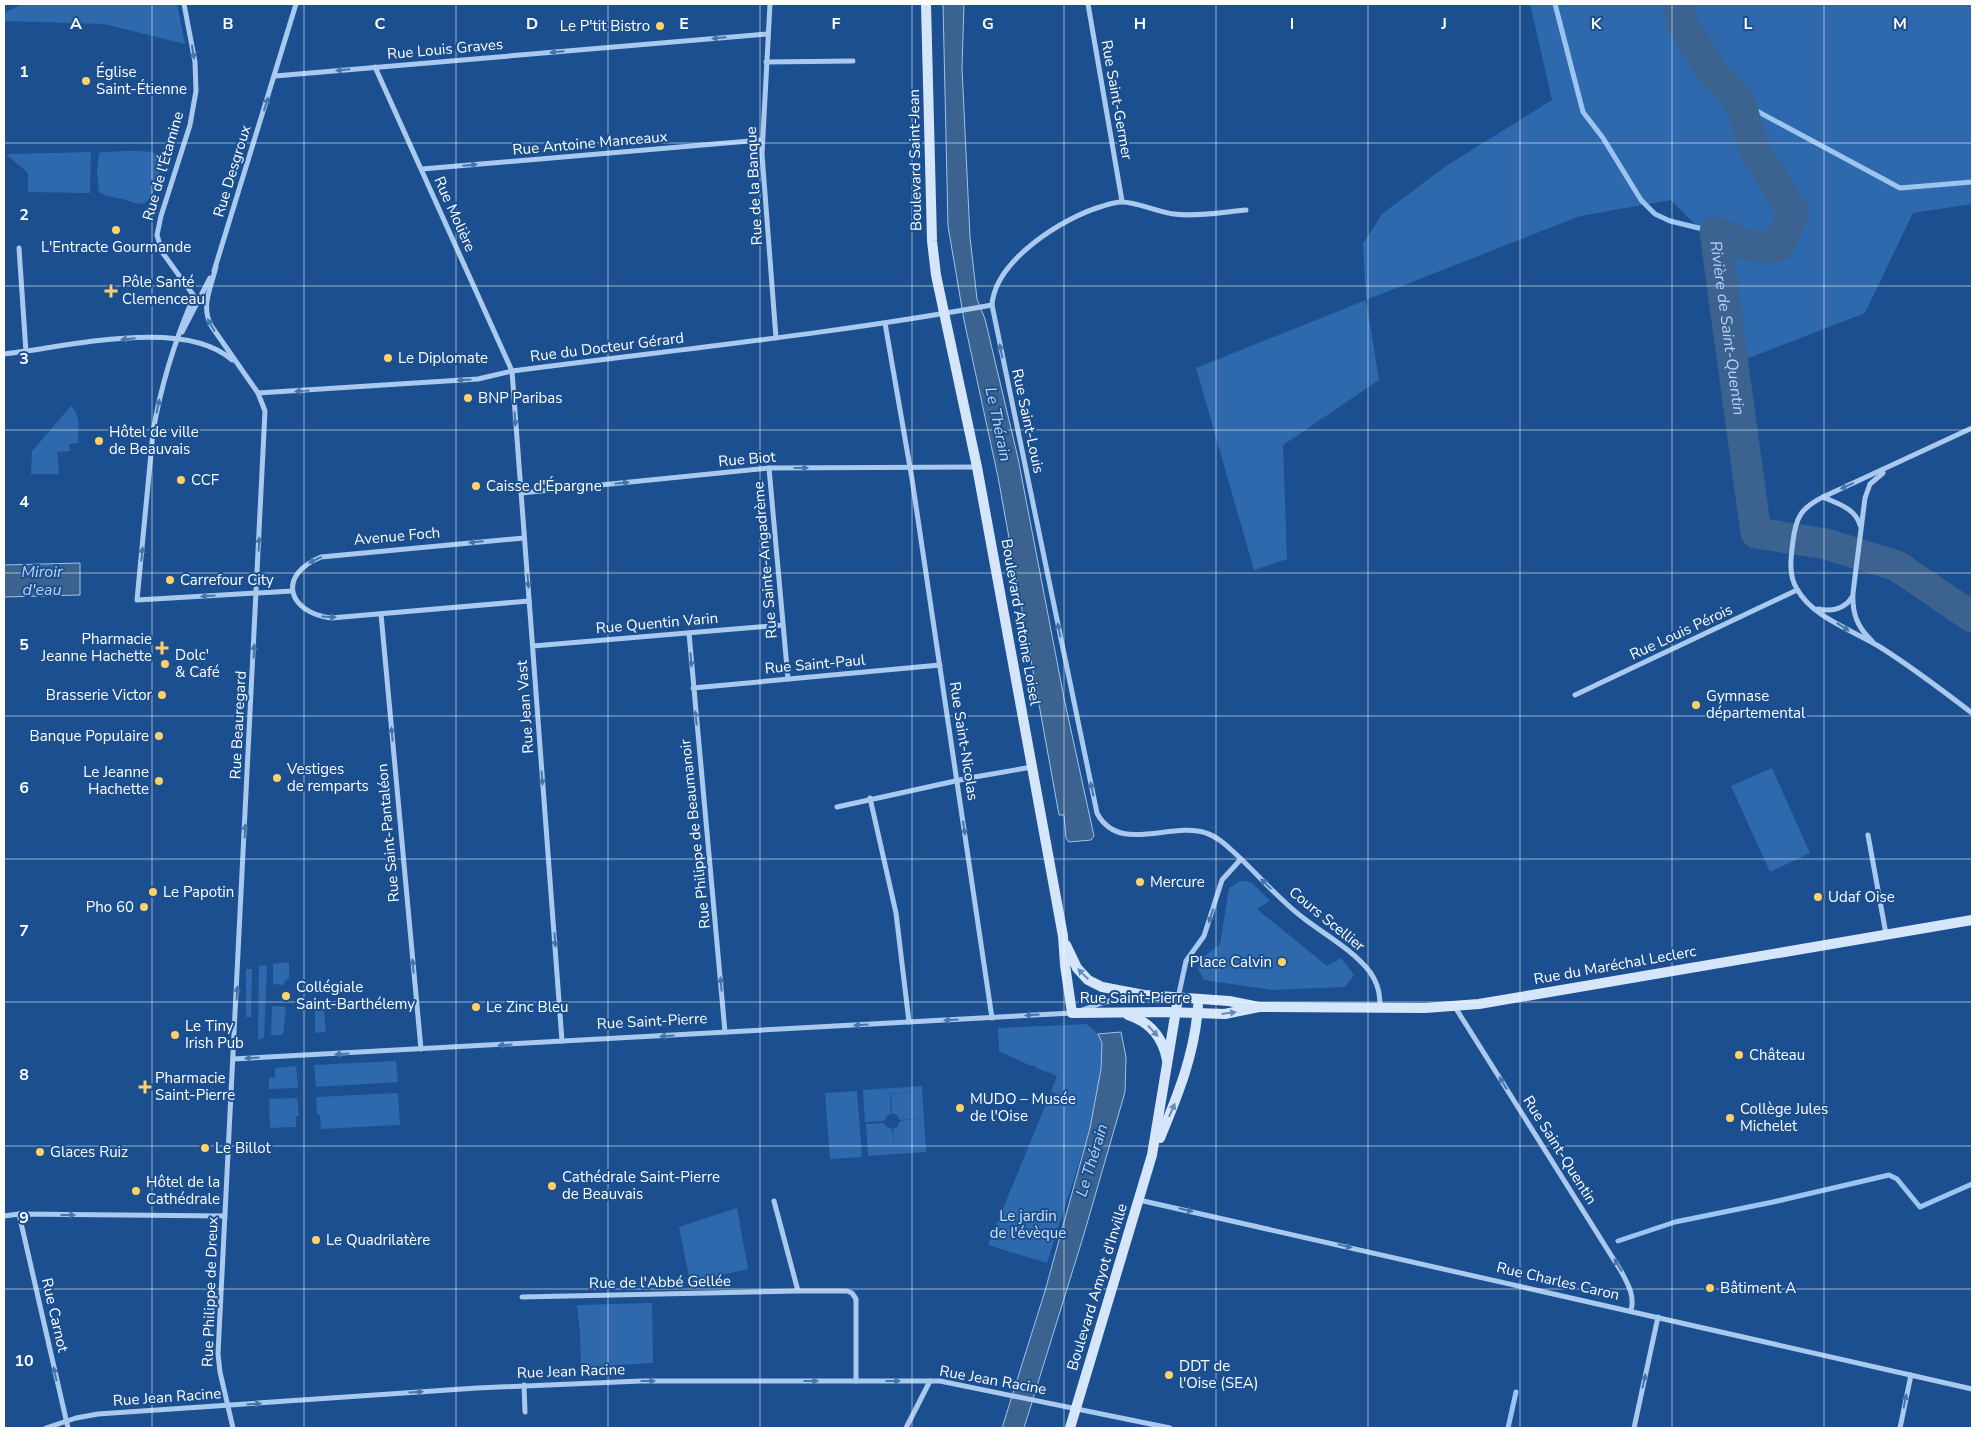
<svg xmlns="http://www.w3.org/2000/svg" width="1976" height="1432" viewBox="0 0 1976 1432" font-family="'Nunito Sans',sans-serif">
  <style>
    .green { fill: #2e69ad }
    .water { fill: #3c6290; stroke: #9cc4f0 }
    .lines { fill: none; stroke-linecap: round; stroke-linejoin: round }
    .stream { stroke: #9cc4f0; stroke-width: 5 }
    .river { stroke: #3c6290; stroke-width: 31 }
    .street { stroke: #a9c9ee; stroke-width: 5 }
    .secondary { stroke: #d6e6fa; stroke-width: 10 }
    .oneway { fill: #4674ac }
    .oneway2 { fill: #668bba }
    .grid { fill: none; stroke: #fff; stroke-width: 1; stroke-opacity: 0.55 }
    .poi-dot { fill: #ffd166; stroke: #1b4f8f; stroke-width: 2 }
    .labels { text-anchor: middle; stroke-width: 4; stroke-linejoin: round; paint-order: stroke }
    .poi-label { font-size: 15px; fill: #fff; stroke: #1b4f8f; text-anchor: start }
    .street-label { font-size: 15px; fill: #fff; stroke: #1b4f8f }
    .park-label { font-size: 15px; fill: #cfe3fa; stroke: #1b4f8f }
    .water-label { font-size: 16px; font-style: italic; fill: #b5d3f5; stroke: #1b4f8f }
    .grid-label { font-size: 16px; text-anchor: middle; font-weight: bold; fill: #fff; stroke: #1b4f8f; stroke-width: 4; stroke-linejoin: round; paint-order: stroke }
  </style>
  <rect width="100%" height="100%" fill="#1b4f8f"/>
  <g class="green">
    <polygon points="22,4 177,4 185,44 104,24 4,21 4,13"/>
    <polygon points="1530,4 1972,4 1972,204 1913,213 1865,313 1736,363 1715,244 1671,200 1580,216 1366,300 1379,380 1283,445 1287,559 1254,570 1196,368 1366,300 1363,244 1382,214 1446,166 1552,100"/>
    <polygon points="91,152 90,193 28,192 28,173 6,154"/>
    <path d="M101,152C115,152 153,148 162,156C162,167 155,203 141,204C134,204 128,200 122,199C113,197 106,196 99,192L97,171L99,154Z"/>
    <path d="M71,406C81,416 78,429 78,443L69,444L70,451L57,452L59,474H31L32,451Z"/>
    <polygon points="1772,768 1810,853 1770,872 1731,786"/>
    <polygon points="1240,881 1251,882 1270,901 1257,909 1327,966 1341,958 1354,975 1345,987 1272,990 1204,980 1198,969 1198,961 1220,944 1229,888"/>
    <polygon points="289,962 289,978 285,981 284,985 273,984 273,964"/>
    <polygon points="267,965 264,1038 258,1040 259,966"/>
    <polygon points="246,969 252,969 251,1017 246,1017"/>
    <polygon points="272,1006 286,1007 283,1035 271,1035"/>
    <polygon points="315,1011 324,1011 326,1032 315,1033"/>
    <polygon points="1087,1024 1098,1034 1102,1043 1099,1084 1090,1128 1047,1263 988,1245 1048,1099 1054,1101 1058,1097 1057,1094 1051,1091 1057,1076 1046,1071 1045,1072 1032,1065 1031,1066 999,1051 998,1028"/>
    <polygon points="396,1061 398,1082 316,1087 314,1065"/>
    <polygon points="296,1066 298,1088 269,1089 269,1078 275,1077 275,1068"/>
    <polygon points="922,1086 926,1152 868,1156 866,1124 884,1123 887,1127 892,1129 895,1148 893,1129 897,1127 900,1121 919,1119 900,1120 896,1114 892,1114 891,1094 917,1092 883,1094 890,1094 891,1114 887,1116 884,1121 865,1122 863,1090"/>
    <polygon points="857,1091 862,1157 830,1159 825,1093"/>
    <polygon points="398,1093 400,1125 321,1129 320,1115 317,1115 316,1097"/>
    <polygon points="297,1098 299,1116 296,1116 296,1127 270,1128 269,1099"/>
    <polygon points="737,1208 748,1269 690,1282 679,1227"/>
    <polygon points="652,1303 653,1363 581,1367 580,1333 577,1305"/>
  </g>
  <g class="water">
    <polygon points="943,4 964,4 962,68 970,237 977,299 985,319 1018,458 1064,698 1094,836 1091,840 1069,842 1066,838 1064,815 1059,815 998,477 964,320 948,226"/>
    <polygon points="80,563 80,595 4,597 4,565"/>
    <polygon points="1121,1032 1126,1057 1125,1092 1084,1234 1024,1428 1002,1428 1045,1291 1090,1128 1101,1069 1102,1043 1098,1034"/>
  </g>
  <g class="lines">
    <g class="stream">
      <polyline points="1555,4 1583,112 1603,138 1641,200 1655,214 1670,221 1715,232"/>
      <polyline points="1740,102 1900,188 1972,182"/>
      <polyline points="1618,1241 1675,1222 1773,1202 1889,1175 1897,1179 1920,1207 1972,1184"/>
      <polyline points="1508,1428 1516,1392"/>
    </g>
    <path class="river" id="s1" d="M1680,4L1681,21L1711,70L1740,102L1754,149L1793,212L1779,246C1751,251 1740,241 1715,232L1756,533L1826,544L1897,566L1972,617"/>
    <g class="street">
      <path d="M184,4L195,62L196,91L190,125L161,216L157,235L162,252L194,296C175,340 161,385 153,432L137,600L292,591"/>
      <polyline points="770,4 762,154 776,338"/>
      <polyline points="1088,4 1122,201"/>
      <polyline points="766,62 853,61"/>
      <polyline points="375,67 512,371 562,1041"/>
      <polyline points="275,76 767,34"/>
      <polyline points="422,169 761,140"/>
      <path d="M1246,210C1223,212 1197,217 1174,214C1158,212 1136,202 1122,202C1116,202 1109,204 1103,206C1064,217 995,260 992,305L1097,813C1119,855 1171,821 1206,833C1219,837 1229,848 1239,857C1260,877 1279,899 1302,917C1325,935 1352,949 1370,972C1378,984 1380,993 1380,1007"/>
      <polyline points="19,248 26,352"/>
      <path d="M216,267C211,287 200,308 212,327L258,393L265,411L218,1354L220,1372L233,1428"/>
      <polyline points="214,271 296,4"/>
      <polyline points="885,323 912,479 992,1018"/>
      <polyline points="182,332 210,278"/>
      <path d="M4,354C63,348 184,316 232,360"/>
      <path d="M258,393L478,379L512,371C672,350 833,334 992,305"/>
      <path d="M1972,428L1823,497C1801,508 1796,517 1793,541C1791,557 1788,575 1797,589C1812,617 1854,631 1880,647C1912,667 1942,690 1972,713"/>
      <polyline points="769,468 788,679"/>
      <polyline points="521,493 769,468 977,467"/>
      <path d="M1823,497C1838,504 1855,508 1860,525"/>
      <path d="M524,538L321,557C277,575 287,612 331,618L529,601"/>
      <path d="M1818,609C1831,612 1845,609 1852,597"/>
      <polyline points="381,614 421,1049"/>
      <polyline points="689,633 725,1032"/>
      <path d="M1872,641C1857,627 1852,613 1853,593L1865,498L1870,484L1883,473"/>
      <polyline points="533,646 783,625"/>
      <polyline points="693,688 940,665"/>
      <polyline points="1575,695 1797,590"/>
      <polyline points="870,798 896,913 909,1022"/>
      <polyline points="837,807 969,778 1032,767"/>
      <polyline points="1868,835 1886,934"/>
      <polyline points="1178,998 1186,961 1204,936 1222,880 1241,859"/>
      <path d="M1455,1007L1621,1271C1628,1284 1635,1296 1631,1310"/>
      <polyline points="1082,1010 1105,1002 1131,996"/>
      <polyline points="233,1059 1072,1013"/>
      <polyline points="1139,1200 1972,1389"/>
      <polyline points="774,1201 798,1291 847,1291 852,1293 856,1299 856,1381"/>
      <polyline points="19,1214 68,1428"/>
      <polyline points="4,1216 19,1214 225,1216"/>
      <polyline points="522,1297 798,1291"/>
      <polyline points="524,1385 525,1412"/>
      <polyline points="46,1428 76,1418 98,1414 477,1388 641,1381 940,1381 1170,1428"/>
      <polyline points="906,1428 930,1381"/>
      <polyline points="1634,1428 1658,1317"/>
      <polyline points="1900,1428 1911,1375"/>
    </g>
    <g class="secondary">
      <polyline points="926,4 932,241 936,275 977,467 1063,936 1065,965 1072,1013 1167,1012 1225,1014 1259,1007"/>
      <polyline points="1066,945 1077,968 1088,980 1102,987 1144,995 1229,1001 1259,1007 1425,1008 1479,1004 1972,920"/>
      <path d="M1128,1015C1150,1022 1163,1038 1167,1060"/>
      <path d="M1160,1138C1178,1095 1195,1053 1198,1006"/>
      <polyline points="1070,1428 1152,1155 1178,998"/>
    </g>
  </g>
  <defs><path id="oneway-solid" d="M-6-.8H1V-3.2L6.5 0L1 3.2V.8H-6Z" transform="scale(1.25)"/></defs>
  <g class="oneway">
    <use href="#oneway-solid" transform="translate(719 38) rotate(175)"/>
    <use href="#oneway-solid" transform="translate(193 52) rotate(81)"/>
    <use href="#oneway-solid" transform="translate(557 52) rotate(175)"/>
    <use href="#oneway-solid" transform="translate(343 70) rotate(175)"/>
    <use href="#oneway-solid" transform="translate(266 104) rotate(-73)"/>
    <use href="#oneway-solid" transform="translate(470 165) rotate(-5)"/>
    <use href="#oneway-solid" transform="translate(211 325) rotate(-120)"/>
    <use href="#oneway-solid" transform="translate(128 339) rotate(175)"/>
    <use href="#oneway-solid" transform="translate(1001 351) rotate(-101)"/>
    <use href="#oneway-solid" transform="translate(464 380) rotate(176)"/>
    <use href="#oneway-solid" transform="translate(302 391) rotate(176)"/>
    <use href="#oneway-solid" transform="translate(158 406) rotate(-78)"/>
    <use href="#oneway-solid" transform="translate(515 419) rotate(86)"/>
    <use href="#oneway-solid" transform="translate(801 468)"/>
    <use href="#oneway-solid" transform="translate(622 483) rotate(-6)"/>
    <use href="#oneway-solid" transform="translate(1847 486) rotate(156)"/>
    <use href="#oneway-solid" transform="translate(476 542) rotate(175)"/>
    <use href="#oneway-solid" transform="translate(259 544) rotate(-87)"/>
    <use href="#oneway-solid" transform="translate(142 554) rotate(-85)"/>
    <use href="#oneway-solid" transform="translate(315 560) rotate(156)"/>
    <use href="#oneway-solid" transform="translate(528 581) rotate(86)"/>
    <use href="#oneway-solid" transform="translate(208 596) rotate(177)"/>
    <use href="#oneway-solid" transform="translate(329 617) rotate(4)"/>
    <use href="#oneway-solid" transform="translate(1843 627) rotate(33)"/>
    <use href="#oneway-solid" transform="translate(1059 630) rotate(-102)"/>
    <use href="#oneway-solid" transform="translate(254 651) rotate(-87)"/>
    <use href="#oneway-solid" transform="translate(691 660) rotate(86)"/>
    <use href="#oneway-solid" transform="translate(696 718) rotate(-96)"/>
    <use href="#oneway-solid" transform="translate(392 734) rotate(-95)"/>
    <use href="#oneway-solid" transform="translate(542 778) rotate(86)"/>
    <use href="#oneway-solid" transform="translate(1092 789) rotate(-102)"/>
    <use href="#oneway-solid" transform="translate(964 828) rotate(82)"/>
    <use href="#oneway-solid" transform="translate(245 831) rotate(-87)"/>
    <use href="#oneway-solid" transform="translate(1266 884) rotate(-136)"/>
    <use href="#oneway-solid" transform="translate(1211 916) rotate(107)"/>
    <use href="#oneway-solid" transform="translate(555 940) rotate(86)"/>
    <use href="#oneway-solid" transform="translate(413 966) rotate(-95)"/>
    <use href="#oneway-solid" transform="translate(721 984) rotate(-95)"/>
    <use href="#oneway-solid" transform="translate(237 993) rotate(-87)"/>
    <use href="#oneway-solid" transform="translate(1032 1015) rotate(177)"/>
    <use href="#oneway-solid" transform="translate(951 1020) rotate(177)"/>
    <use href="#oneway-solid" transform="translate(861 1025) rotate(177)"/>
    <use href="#oneway-solid" transform="translate(667 1036) rotate(177)"/>
    <use href="#oneway-solid" transform="translate(505 1045) rotate(177)"/>
    <use href="#oneway-solid" transform="translate(342 1054) rotate(177)"/>
    <use href="#oneway-solid" transform="translate(252 1058) rotate(177)"/>
    <use href="#oneway-solid" transform="translate(1503 1083) rotate(-122)"/>
    <use href="#oneway-solid" transform="translate(1186 1210) rotate(13)"/>
    <use href="#oneway-solid" transform="translate(68 1215)"/>
    <use href="#oneway-solid" transform="translate(1345 1246) rotate(13)"/>
    <use href="#oneway-solid" transform="translate(1618 1265) rotate(-122)"/>
    <use href="#oneway-solid" transform="translate(55 1374) rotate(-103)"/>
    <use href="#oneway-solid" transform="translate(648 1381)"/>
    <use href="#oneway-solid" transform="translate(811 1381)"/>
    <use href="#oneway-solid" transform="translate(893 1381)"/>
    <use href="#oneway-solid" transform="translate(1644 1381) rotate(-78)"/>
    <use href="#oneway-solid" transform="translate(416 1392) rotate(-4)"/>
    <use href="#oneway-solid" transform="translate(1905 1401) rotate(-79)"/>
    <use href="#oneway-solid" transform="translate(254 1404) rotate(-4)"/>
  </g>
  <g class="oneway2">
    <use href="#oneway-solid" transform="translate(1083 974) rotate(-135)"/>
    <use href="#oneway-solid" transform="translate(1229 1013) rotate(-7)"/>
    <use href="#oneway-solid" transform="translate(1153 1031) rotate(47)"/>
    <use href="#oneway-solid" transform="translate(1172 1110) rotate(-66)"/>
  </g>
  <path class="grid" d="M152,4V1428M304,4V1428M456,4V1428M608,4V1428M760,4V1428M912,4V1428M1064,4V1428M1216,4V1428M1368,4V1428M1520,4V1428M1672,4V1428M1824,4V1428M4,143H1972M4,286H1972M4,430H1972M4,573H1972M4,716H1972M4,859H1972M4,1002H1972M4,1146H1972M4,1289H1972"/>
  <g class="poi-dot">
    <circle cx="660" cy="26" r="5"/>
    <circle cx="86" cy="81" r="5"/>
    <circle cx="116" cy="230" r="5"/>
    <path d="M108.5 283.5h5v5h5v5h-5v5h-5v-5h-5v-5h5z"/>
    <circle cx="388" cy="358" r="5"/>
    <circle cx="468" cy="398" r="5"/>
    <circle cx="99" cy="441" r="5"/>
    <circle cx="181" cy="480" r="5"/>
    <circle cx="476" cy="486" r="5"/>
    <circle cx="170" cy="580" r="5"/>
    <path d="M159.5 640.5h5v5h5v5h-5v5h-5v-5h-5v-5h5z"/>
    <circle cx="165" cy="664" r="5"/>
    <circle cx="162" cy="695" r="5"/>
    <circle cx="1696" cy="705" r="5"/>
    <circle cx="159" cy="736" r="5"/>
    <circle cx="277" cy="778" r="5"/>
    <circle cx="159" cy="781" r="5"/>
    <circle cx="1140" cy="882" r="5"/>
    <circle cx="153" cy="892" r="5"/>
    <circle cx="1818" cy="897" r="5"/>
    <circle cx="144" cy="907" r="5"/>
    <circle cx="1282" cy="962" r="5"/>
    <circle cx="286" cy="996" r="5"/>
    <circle cx="476" cy="1007" r="5"/>
    <circle cx="175" cy="1035" r="5"/>
    <circle cx="1739" cy="1055" r="5"/>
    <path d="M142.5 1079.5h5v5h5v5h-5v5h-5v-5h-5v-5h5z"/>
    <circle cx="960" cy="1108" r="5"/>
    <circle cx="1730" cy="1118" r="5"/>
    <circle cx="205" cy="1148" r="5"/>
    <circle cx="40" cy="1152" r="5"/>
    <circle cx="552" cy="1186" r="5"/>
    <circle cx="136" cy="1191" r="5"/>
    <circle cx="316" cy="1240" r="5"/>
    <circle cx="1710" cy="1288" r="5"/>
    <circle cx="1169" cy="1375" r="5"/>
  </g>
  <g class="labels">
    <g class="poi-label">
      <text x="650" y="31" text-anchor="end">Le P'tit Bistro</text>
      <text x="96" y="77">Église<tspan x="96" dy="17">Saint-Étienne</tspan></text>
      <text x="116" y="252" text-anchor="middle">L'Entracte Gourmande</text>
      <text x="122" y="287">Pôle Santé<tspan x="122" dy="17">Clemenceau</tspan></text>
      <text x="398" y="363">Le Diplomate</text>
      <text x="478" y="403">BNP Paribas</text>
      <text x="109" y="437">Hôtel de ville<tspan x="109" dy="17">de Beauvais</tspan></text>
      <text x="191" y="485">CCF</text>
      <text x="486" y="491">Caisse d'Épargne</text>
      <text x="180" y="585">Carrefour City</text>
      <text x="152" y="644" text-anchor="end">Pharmacie<tspan x="152" dy="17">Jeanne Hachette</tspan></text>
      <text x="175" y="660">Dolc'<tspan x="175" dy="17">&amp; Café</tspan></text>
      <text x="152" y="700" text-anchor="end">Brasserie Victor</text>
      <text x="1706" y="701">Gymnase<tspan x="1706" dy="17">départemental</tspan></text>
      <text x="149" y="741" text-anchor="end">Banque Populaire</text>
      <text x="287" y="774">Vestiges<tspan x="287" dy="17">de remparts</tspan></text>
      <text x="149" y="777" text-anchor="end">Le Jeanne<tspan x="149" dy="17">Hachette</tspan></text>
      <text x="1150" y="887">Mercure</text>
      <text x="163" y="897">Le Papotin</text>
      <text x="1828" y="902">Udaf Oise</text>
      <text x="134" y="912" text-anchor="end">Pho 60</text>
      <text x="1272" y="967" text-anchor="end">Place Calvin</text>
      <text x="296" y="992">Collégiale<tspan x="296" dy="17">Saint-Barthélemy</tspan></text>
      <text x="486" y="1012">Le Zinc Bleu</text>
      <text x="185" y="1031">Le Tiny<tspan x="185" dy="17">Irish Pub</tspan></text>
      <text x="1749" y="1060">Château</text>
      <text x="155" y="1083">Pharmacie<tspan x="155" dy="17">Saint-Pierre</tspan></text>
      <text x="970" y="1104">MUDO – Musée<tspan x="970" dy="17">de l'Oise</tspan></text>
      <text x="1740" y="1114">Collège Jules<tspan x="1740" dy="17">Michelet</tspan></text>
      <text x="215" y="1153">Le Billot</text>
      <text x="50" y="1157">Glaces Ruiz</text>
      <text x="562" y="1182">Cathédrale Saint-Pierre<tspan x="562" dy="17">de Beauvais</tspan></text>
      <text x="146" y="1187">Hôtel de la<tspan x="146" dy="17">Cathédrale</tspan></text>
      <text x="326" y="1245">Le Quadrilatère</text>
      <text x="1720" y="1293">Bâtiment A</text>
      <text x="1179" y="1371">DDT de<tspan x="1179" dy="17">l'Oise (SEA)</tspan></text>
    </g>
    <g class="street-label">
      <text transform="translate(445 49) rotate(-5)" y="5">Rue Louis Graves</text>
      <text transform="translate(1117 100) rotate(80)" y="5">Rue Saint-Germer</text>
      <text transform="translate(590 143) rotate(-5)" y="5">Rue Antoine Manceaux</text>
      <text transform="translate(915 160) rotate(-91)" y="5">Boulevard Saint-Jean</text>
      <text transform="translate(163 166) rotate(-74)" y="5">Rue de l'Étamine</text>
      <text transform="translate(232 171) rotate(-73)" y="5">Rue Desgroux</text>
      <text transform="translate(754 186) rotate(-93)" y="5">Rue de la Banque</text>
      <text transform="translate(455 214) rotate(66)" y="5">Rue Molière</text>
      <text transform="translate(607 347) rotate(-7)" y="5">Rue du Docteur Gérard</text>
      <text transform="translate(1028 421) rotate(78)" y="5">Rue Saint-Louis</text>
      <text transform="translate(747 459) rotate(-5)" y="5">Rue Biot</text>
      <text transform="translate(397 536) rotate(-5)" y="5">Avenue Foch</text>
      <text transform="translate(765 560) rotate(-95)" y="5">Rue Sainte-Angadrème</text>
      <text transform="translate(1021 622) rotate(80)" y="5">Boulevard Antoine Loisel</text>
      <text transform="translate(657 623) rotate(-5)" y="5">Rue Quentin Varin</text>
      <text transform="translate(1681 632) rotate(-25)" y="5">Rue Louis Pérois</text>
      <text transform="translate(815 664) rotate(-5)" y="5">Rue Saint-Paul</text>
      <text transform="translate(525 707) rotate(-94)" y="5">Rue Jean Vast</text>
      <text transform="translate(238 725) rotate(-87)" y="5">Rue Beauregard</text>
      <text transform="translate(964 741) rotate(81)" y="5">Rue Saint-Nicolas</text>
      <text transform="translate(388 833) rotate(-95)" y="5">Rue Saint-Pantaléon</text>
      <text transform="translate(695 834) rotate(-96)" y="5">Rue Philippe de Beaumanoir</text>
      <text transform="translate(1327 919) rotate(39)" y="5">Cours Scellier</text>
      <text transform="translate(1615 965) rotate(-10)" y="5">Rue du Maréchal Leclerc</text>
      <text x="1135" y="1003">Rue Saint-Pierre</text>
      <text transform="translate(652 1021) rotate(-3)" y="5">Rue Saint-Pierre</text>
      <text transform="translate(1560 1150) rotate(58)" y="5">Rue Saint-Quentin</text>
      <text transform="translate(1558 1281) rotate(13)" y="5">Rue Charles Caron</text>
      <text transform="translate(660 1282) rotate(-1)" y="5">Rue de l'Abbé Gellée</text>
      <text transform="translate(1097 1287) rotate(-73)" y="5">Boulevard Amyot d'Inville</text>
      <text transform="translate(210 1292) rotate(-88)" y="5">Rue Philippe de Dreux</text>
      <text transform="translate(55 1315) rotate(77)" y="5">Rue Carnot</text>
      <text transform="translate(571 1371) rotate(-2)" y="5">Rue Jean Racine</text>
      <text transform="translate(993 1380) rotate(10)" y="5">Rue Jean Racine</text>
      <text transform="translate(167 1397) rotate(-4)" y="5">Rue Jean Racine</text>
    </g>
    <g class="park-label">
      <text x="1028" y="1221">Le jardin<tspan x="1028" dy="17">de l'évèque</tspan></text>
    </g>
    <g class="water-label">
      <text dy="6" stroke="none"><textPath href="#s1" startOffset="441">Rivière de Saint-Quentin</textPath></text>
      <text transform="translate(999 424) rotate(78)" y="6">Le Thérain</text>
      <text x="42" y="577">Miroir<tspan x="42" dy="18">d'eau</tspan></text>
      <text transform="translate(1091 1160) rotate(-73)" y="6">Le Thérain</text>
    </g>
  </g>
  <g class="grid-label">
    <text x="76" y="29">A</text>
    <text x="228" y="29">B</text>
    <text x="380" y="29">C</text>
    <text x="532" y="29">D</text>
    <text x="684" y="29">E</text>
    <text x="836" y="29">F</text>
    <text x="988" y="29">G</text>
    <text x="1140" y="29">H</text>
    <text x="1292" y="29">I</text>
    <text x="1444" y="29">J</text>
    <text x="1596" y="29">K</text>
    <text x="1748" y="29">L</text>
    <text x="1900" y="29">M</text>
    <text x="24" y="77">1</text>
    <text x="24" y="220">2</text>
    <text x="24" y="364">3</text>
    <text x="24" y="507">4</text>
    <text x="24" y="650">5</text>
    <text x="24" y="793">6</text>
    <text x="24" y="936">7</text>
    <text x="24" y="1080">8</text>
    <text x="24" y="1223">9</text>
    <text x="24" y="1366">10</text>
  </g>
  <rect width="1976" height="1432" fill="none" stroke="#ffffff" stroke-width="10"/>
</svg>
